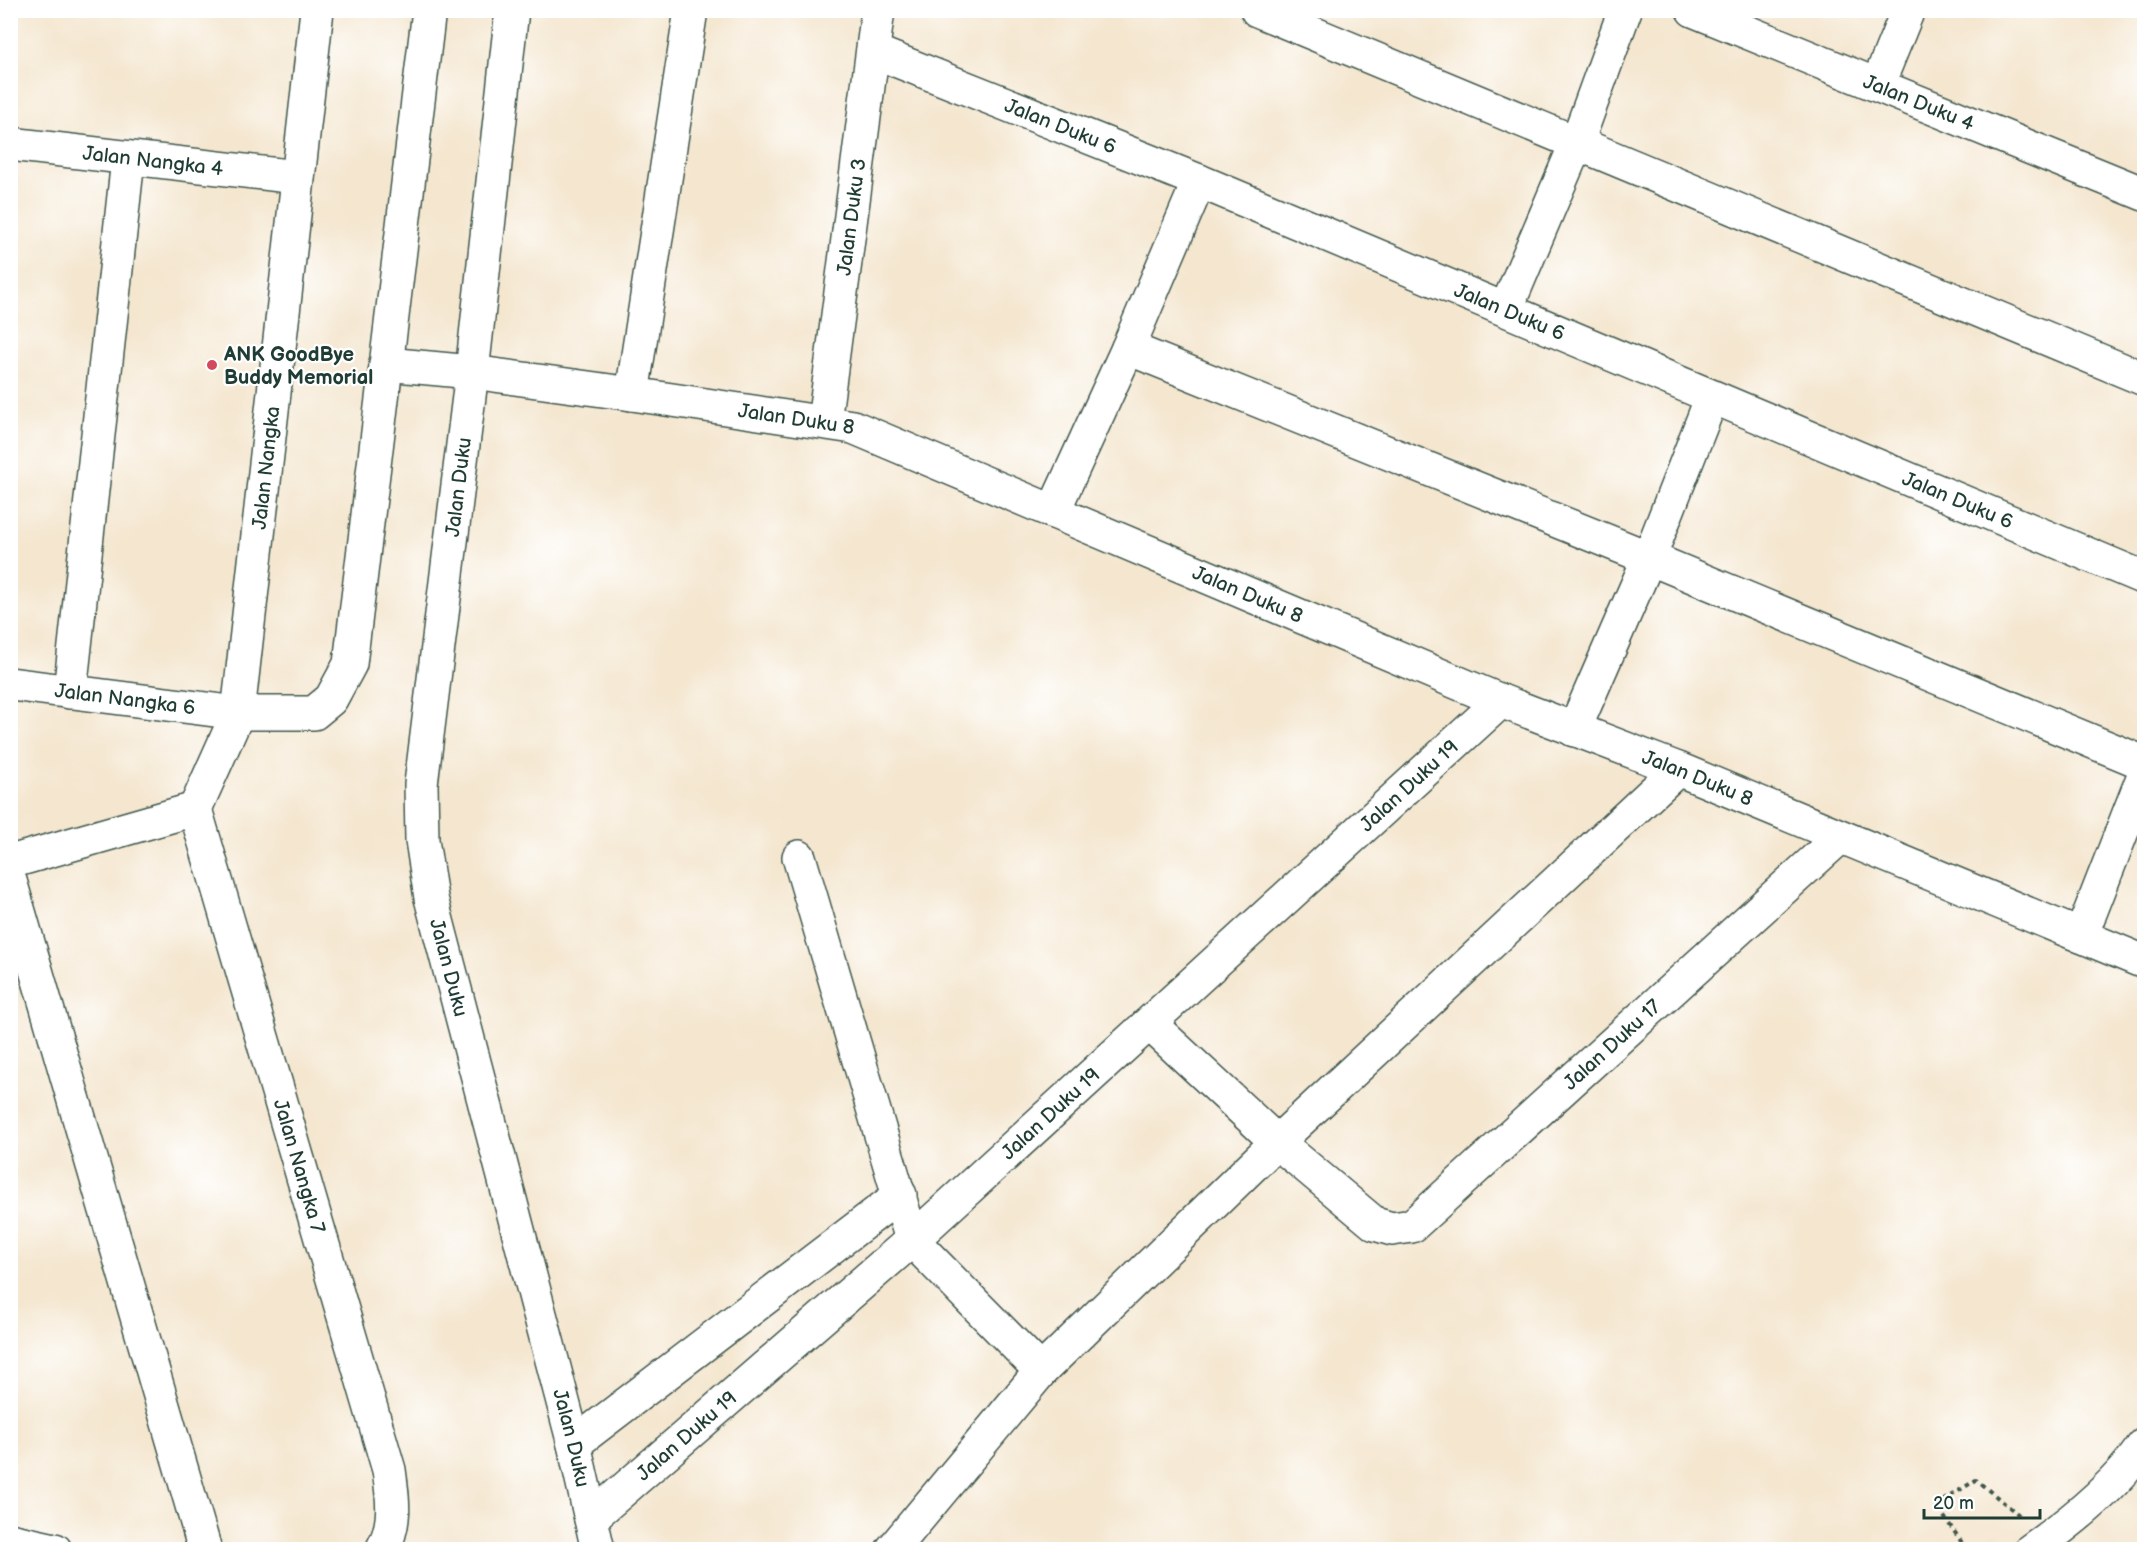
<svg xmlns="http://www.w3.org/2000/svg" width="2155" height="1560" viewBox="0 0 2155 1560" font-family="'Balsamiq Sans',sans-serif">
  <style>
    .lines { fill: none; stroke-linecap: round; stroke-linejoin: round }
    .minor-casing { stroke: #3f564b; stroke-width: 36 }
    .highway-casing { stroke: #3f564b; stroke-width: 36 }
    .path { stroke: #3f564b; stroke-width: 4; stroke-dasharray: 4.5 4.5; stroke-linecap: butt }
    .minor { stroke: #fff; stroke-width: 33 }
    .highway { stroke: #fff; stroke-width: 33 }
    .poi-dot { fill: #d1495b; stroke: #fff; stroke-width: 2 }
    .labels { text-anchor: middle; stroke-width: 4.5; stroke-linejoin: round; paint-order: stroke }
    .street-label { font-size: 20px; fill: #1f3d34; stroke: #fff }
    .poi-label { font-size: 20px; font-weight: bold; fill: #1f3d34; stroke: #fff; text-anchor: start }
  </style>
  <rect width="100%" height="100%" fill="#fff"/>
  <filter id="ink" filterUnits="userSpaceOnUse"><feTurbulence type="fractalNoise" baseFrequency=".0167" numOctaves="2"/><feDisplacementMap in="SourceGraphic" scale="12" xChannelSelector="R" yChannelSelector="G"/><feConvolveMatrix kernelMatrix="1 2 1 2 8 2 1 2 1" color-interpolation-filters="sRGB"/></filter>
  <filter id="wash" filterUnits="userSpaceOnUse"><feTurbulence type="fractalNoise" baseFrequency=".008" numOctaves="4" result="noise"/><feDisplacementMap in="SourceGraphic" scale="24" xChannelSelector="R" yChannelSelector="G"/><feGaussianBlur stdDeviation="1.35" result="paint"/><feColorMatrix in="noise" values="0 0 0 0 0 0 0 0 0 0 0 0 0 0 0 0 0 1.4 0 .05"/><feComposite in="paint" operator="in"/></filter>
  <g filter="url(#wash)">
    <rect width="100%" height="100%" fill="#f4e6cf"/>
  </g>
  <g filter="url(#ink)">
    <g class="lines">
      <g class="minor-casing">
        <g id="minor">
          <path id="s1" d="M512,10L472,372L421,784L422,840L431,898L574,1444L598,1550"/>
          <polyline points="1257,10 2144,379"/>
          <path id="s2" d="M1693,10L2144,194"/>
          <path id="s3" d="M873,51L1199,181L2144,578"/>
          <polyline points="1878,84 1908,10"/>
          <path id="s4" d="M10,144L297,177"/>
          <polyline points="1506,309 1577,142 1625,10"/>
          <polyline points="1128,348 1649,558 2144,763"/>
          <path id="s5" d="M386,364L472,372L632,394L853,427L1501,701L1678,769L2144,962"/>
          <polyline points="632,394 691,10"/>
          <path id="s6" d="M824,422L878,10"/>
          <polyline points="1053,512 1128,348 1199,181"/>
          <path id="s7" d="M10,684L238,713H314L331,699L350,664L429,10"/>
          <polyline points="70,692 128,159"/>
          <polyline points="1574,730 1649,558 1712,397"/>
          <path id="s8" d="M195,809L238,713L317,10"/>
          <path id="s9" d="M195,809L389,1470C393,1498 397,1524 382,1550"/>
          <polyline points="799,857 912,1240 1041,1371"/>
          <polyline points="10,862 195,809"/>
          <polyline points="10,881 205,1550"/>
          <polyline points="2081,936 2144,775"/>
          <path id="s10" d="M1150,1024L1277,1142L1375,1224L1392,1229L1412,1226L1840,837"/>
          <polyline points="574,1444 900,1195"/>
          <path id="s11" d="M591,1518L912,1240L1501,701"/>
          <polyline points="10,1540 55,1550"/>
          <polyline points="892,1550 1041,1371 1277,1142 1678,769"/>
        </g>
      </g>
      <g class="highway-casing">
        <path id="highway" d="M2031,1550C2073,1521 2115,1487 2144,1445"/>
      </g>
      <polyline class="path" points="1967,1550 1936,1505 1976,1480 2019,1515"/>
      <use href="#minor" class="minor"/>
      <use href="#highway" class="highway"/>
    </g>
  </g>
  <circle class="poi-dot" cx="212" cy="365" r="6"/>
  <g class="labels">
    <g class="street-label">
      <text dy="7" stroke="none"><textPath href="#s2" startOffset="244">Jalan Duku 4</textPath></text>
      <text dy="7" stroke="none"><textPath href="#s3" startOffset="202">Jalan Duku 6</textPath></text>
      <text dy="7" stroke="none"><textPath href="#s4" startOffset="144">Jalan Nangka 4</textPath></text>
      <text dy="7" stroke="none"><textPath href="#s6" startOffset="207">Jalan Duku 3</textPath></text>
      <text dy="7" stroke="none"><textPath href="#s3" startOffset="688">Jalan Duku 6</textPath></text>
      <text dy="7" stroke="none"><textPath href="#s5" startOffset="414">Jalan Duku 8</textPath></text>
      <text dy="7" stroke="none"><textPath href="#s8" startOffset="352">Jalan Nangka</textPath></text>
      <text transform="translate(458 487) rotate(-83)" y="7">Jalan Duku</text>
      <text dy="7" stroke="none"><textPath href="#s3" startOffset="1174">Jalan Duku 6</textPath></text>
      <text dy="7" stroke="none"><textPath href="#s5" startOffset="900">Jalan Duku 8</textPath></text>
      <text dy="7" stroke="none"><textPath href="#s7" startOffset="116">Jalan Nangka 6</textPath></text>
      <text dy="7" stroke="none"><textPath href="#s5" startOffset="1386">Jalan Duku 8</textPath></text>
      <text dy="7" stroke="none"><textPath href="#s11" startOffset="1098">Jalan Duku 19</textPath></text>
      <text dy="7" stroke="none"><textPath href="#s1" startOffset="966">Jalan Duku</textPath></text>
      <text dy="7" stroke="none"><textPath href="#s10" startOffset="609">Jalan Duku 17</textPath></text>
      <text dy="7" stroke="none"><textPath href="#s11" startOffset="612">Jalan Duku 19</textPath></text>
      <text dy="7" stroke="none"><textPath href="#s9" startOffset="372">Jalan Nangka 7</textPath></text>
      <text dy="7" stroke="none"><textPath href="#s11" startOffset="126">Jalan Duku 19</textPath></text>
      <text dy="7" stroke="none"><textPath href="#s1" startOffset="1452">Jalan Duku</textPath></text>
    </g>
    <g class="poi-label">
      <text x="224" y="361">ANK GoodBye<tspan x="224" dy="23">Buddy Memorial</tspan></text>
    </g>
  </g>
  <rect width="2155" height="1560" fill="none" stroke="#fff" stroke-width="36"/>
  <path d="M1924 1509v9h116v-9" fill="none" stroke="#1f3d34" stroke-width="3"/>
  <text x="1933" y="1509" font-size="18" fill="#1f3d34" stroke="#ffffff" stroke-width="4.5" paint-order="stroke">20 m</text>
</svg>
